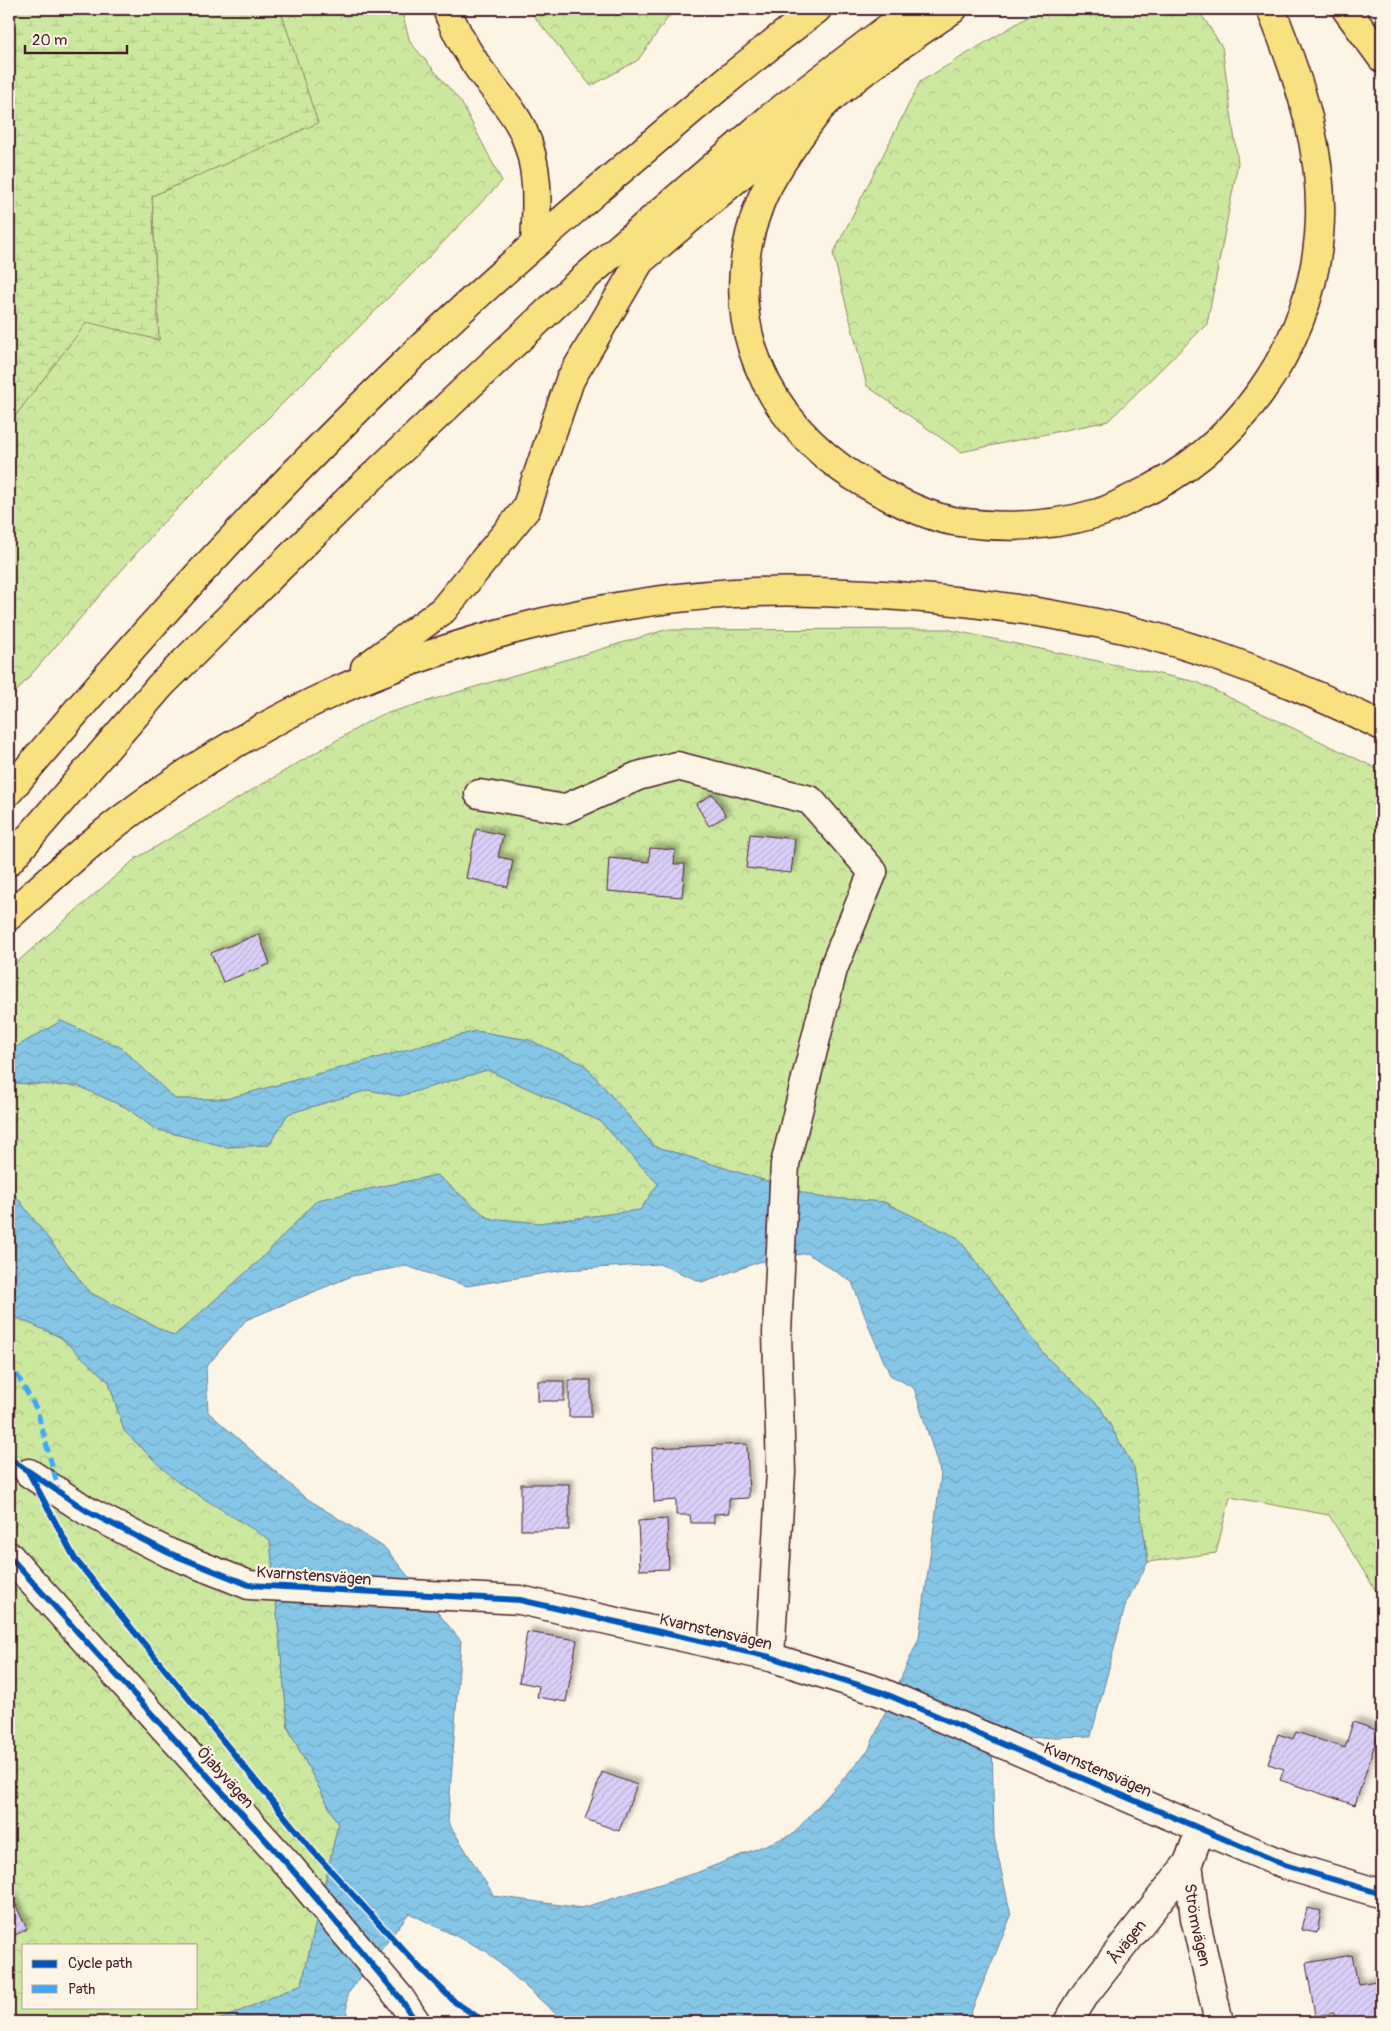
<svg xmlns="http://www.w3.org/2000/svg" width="1391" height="2031" viewBox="0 0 1391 2031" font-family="Pangolin,sans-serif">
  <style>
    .forest { fill: url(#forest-crowns); stroke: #8b8465; fill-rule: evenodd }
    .wetland { fill: url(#wetland-marsh); stroke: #8b8465 }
    .water { fill: url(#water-waves); stroke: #6d839b; fill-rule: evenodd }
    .building { fill: url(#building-hatch); stroke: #4a1f2b; filter: url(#shadow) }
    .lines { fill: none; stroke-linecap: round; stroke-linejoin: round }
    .minor-casing { stroke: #4a1f2b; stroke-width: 31 }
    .major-casing { stroke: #4a1f2b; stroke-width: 31 }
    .highway-casing { stroke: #4a1f2b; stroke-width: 31 }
    .minor { stroke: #fcf5e5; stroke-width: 28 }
    .major { stroke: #f9e181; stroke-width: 28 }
    .highway { stroke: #f9e181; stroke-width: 28 }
    .quiet { stroke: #3fa9f5; stroke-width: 5; stroke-dasharray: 10 5; stroke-linecap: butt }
    .cycleway-casing { stroke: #fcf5e5; stroke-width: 9 }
    .cycleway { stroke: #0057b8; stroke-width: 6 }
    .labels { text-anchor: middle; stroke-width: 4.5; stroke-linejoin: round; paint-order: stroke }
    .street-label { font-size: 16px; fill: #4a1f2b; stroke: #fcf5e5 }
  </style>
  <defs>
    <pattern id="forest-crowns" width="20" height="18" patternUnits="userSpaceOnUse" patternTransform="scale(1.25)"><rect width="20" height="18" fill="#cce89f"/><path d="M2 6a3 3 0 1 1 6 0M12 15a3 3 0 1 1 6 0" fill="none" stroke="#b1c789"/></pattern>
    <pattern id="wetland-marsh" width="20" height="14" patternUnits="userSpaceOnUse" patternTransform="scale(1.25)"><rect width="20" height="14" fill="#cce89f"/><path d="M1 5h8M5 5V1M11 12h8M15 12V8" fill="none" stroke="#b1c789"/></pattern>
    <pattern id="water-waves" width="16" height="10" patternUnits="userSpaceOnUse" patternTransform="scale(1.25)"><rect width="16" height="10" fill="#85c6e6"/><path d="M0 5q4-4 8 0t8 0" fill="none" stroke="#74aac5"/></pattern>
    <pattern id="building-hatch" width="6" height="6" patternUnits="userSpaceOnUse" patternTransform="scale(1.25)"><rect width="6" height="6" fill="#d9cff7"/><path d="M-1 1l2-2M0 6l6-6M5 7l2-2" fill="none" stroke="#bcb1d4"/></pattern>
    <filter id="shadow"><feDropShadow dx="4.5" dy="-4.5" stdDeviation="2.5" flood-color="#0004"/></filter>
  </defs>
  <rect width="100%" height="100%" fill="#fcf5e5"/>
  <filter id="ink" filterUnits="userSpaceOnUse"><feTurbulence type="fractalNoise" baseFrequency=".02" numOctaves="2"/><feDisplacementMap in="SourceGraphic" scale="10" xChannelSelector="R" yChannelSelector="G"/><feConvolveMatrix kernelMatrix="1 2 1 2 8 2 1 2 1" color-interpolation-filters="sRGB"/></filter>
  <g filter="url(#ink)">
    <g class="forest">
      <polygon points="280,9 401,9 410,42 461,102 502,181 422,264 161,525 9,700 9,424 87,321 159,340 152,196 317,123"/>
      <polygon points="528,9 674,9 638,60 591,86"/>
      <polygon points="1041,9 1198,9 1222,47 1238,163 1207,324 1108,421 961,452 867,386 833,254 920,82"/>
      <polygon points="946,629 1197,682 1382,771 1382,1601 1329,1515 1230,1497 1216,1553 1148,1562 1134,1468 1100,1407 1048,1359 958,1238 884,1202 818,1197 654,1146 585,1065 529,1040 476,1031 226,1099 174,1099 122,1048 61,1021 9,1051 9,969 135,859 378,716 665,630"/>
      <polygon points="487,1070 600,1121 658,1184 640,1210 539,1223 488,1218 437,1175 317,1200 257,1263 174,1336 89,1292 9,1187 9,1096 12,1083 78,1086 127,1108 155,1129 228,1147 269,1145 288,1114 368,1090 400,1096"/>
      <path d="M9,1314L60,1337L109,1382L124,1431L176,1481L270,1539L288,1728L338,1824L302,1984L215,2022H9ZM24,1945H196V2007H24Z"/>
    </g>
    <polygon class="wetland" points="9,9 280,9 318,123 152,196 159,340 87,322 9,424"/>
    <path class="water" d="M61,1021L122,1048L175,1099H226L476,1031L529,1040L585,1065L654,1146L818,1197L884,1202L958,1238L1048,1359L1100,1407L1134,1468L1148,1562L1126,1603L1091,1736L992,1739L994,1837L1011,1916L967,2022H565L486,1951L409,1913L347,1995V2022H215L302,1984L338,1824L288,1728L270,1540L176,1481L124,1431L109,1382L60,1337L9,1314V1187L89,1292L174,1336L257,1263L317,1200L437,1175L488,1218L539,1223L640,1210L658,1184L600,1121L487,1070L400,1096L368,1090L288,1114L269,1145L227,1147L155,1129L127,1108L78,1086L13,1083L9,1096V1051ZM807,1253L852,1282L871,1332L890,1375L914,1388L941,1475L919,1638L868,1751L793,1834L696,1873L582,1908L494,1896L448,1822L461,1641L385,1548L303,1496L208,1412L206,1367L246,1320L352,1276L406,1266L467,1286L565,1270L659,1264L702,1282L759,1262Z"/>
    <g class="building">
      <polygon points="713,794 726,816 709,826 696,804"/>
      <polygon points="476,829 503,835 498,857 513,860 508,887 466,878"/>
      <polygon points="750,834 795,839 791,873 746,868"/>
      <polygon points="650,848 675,850 674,864 685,864 682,897 607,891 609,858 649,862"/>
      <polygon points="259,934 270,964 223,982 211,953"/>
      <rect x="569" y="1380" width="22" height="37"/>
      <rect x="538" y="1381" width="26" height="20"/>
      <polygon points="747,1444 749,1498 729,1499 729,1513 714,1514 714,1523 691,1523 690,1515 676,1515 676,1500 654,1502 652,1448"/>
      <rect x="521" y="1484" width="48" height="46"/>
      <polygon points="667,1519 669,1569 640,1570 638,1521"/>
      <polygon points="527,1632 577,1640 566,1702 537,1697 539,1686 519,1682"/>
      <polygon points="1353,1722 1379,1731 1355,1805 1280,1780 1284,1769 1268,1764 1278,1734 1293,1739 1296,1732 1345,1748"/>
      <polygon points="602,1772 637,1785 619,1831 585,1819"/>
      <polygon points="9,1891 27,1929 9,1938"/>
      <polygon points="1307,1908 1321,1911 1317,1933 1302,1930"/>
      <polygon points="1352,1955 1358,1984 1382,1980 1382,2022 1335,2022 1334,2013 1315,2016 1306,1963"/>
    </g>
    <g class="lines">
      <g class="minor-casing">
        <g id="minor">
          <polyline points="479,794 564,809 638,776 677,766 810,800 873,872 833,969 785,1164 777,1333 781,1472 770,1657"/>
          <polyline points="29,1473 87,1511 169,1553 249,1585 520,1600 770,1657 881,1692 1285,1865 1382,1894"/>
          <polyline points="9,1556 290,1867 400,1998 416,2022"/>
          <path id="s1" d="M1201,1828L1188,1863L1195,1918L1219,2022"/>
          <path id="s2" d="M1068,2022L1086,1993L1188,1863"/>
        </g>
      </g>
      <g class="major-casing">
        <g id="major">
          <path d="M9,791C133,642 265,498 405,363C473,297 544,236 616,174C682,118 748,61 817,9"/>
          <polyline points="9,861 161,685 354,494 575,286 770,118 913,9"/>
        </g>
      </g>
      <g class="highway-casing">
        <g id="highway">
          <path d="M447,9C454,29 465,48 477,66C492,88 512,107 523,131C540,167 537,206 535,244"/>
          <path d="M953,9C917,34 879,58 846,86C837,93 826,101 819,110C800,135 771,175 760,203C720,307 754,403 841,468C869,488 920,515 953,521C1002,529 1051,527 1098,513C1110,510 1121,503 1132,498C1235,452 1309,349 1319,236C1326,157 1300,81 1271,9"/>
          <polyline points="1346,9 1382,58"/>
          <polyline points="365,668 443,610 526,509 570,380 640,261 796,128"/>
          <path d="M9,916C37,891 64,866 93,842C163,784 249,731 332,693C459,636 617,597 756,592C826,590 895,595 964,602C1051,612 1143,629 1225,659C1279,678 1331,701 1382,726"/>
        </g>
      </g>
      <use href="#minor" class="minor"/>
      <use href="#major" class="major"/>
      <use href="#highway" class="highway"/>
      <polyline class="quiet" points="9,1361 37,1410 59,1491"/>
      <g class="cycleway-casing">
        <g id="cycleway">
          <polyline points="9,1458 87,1511 169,1553 249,1585 520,1600 770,1657 881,1692 1285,1865 1382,1894"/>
          <polyline points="29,1473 75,1559 312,1850 418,1966 455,2002 485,2022"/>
          <polyline points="9,1556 290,1867 400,1998 416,2022"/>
        </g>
      </g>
      <use href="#cycleway" class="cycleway"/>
    </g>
  </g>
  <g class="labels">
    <g class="street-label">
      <text transform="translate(314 1575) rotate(4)" y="6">Kvarnstensvägen</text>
      <text transform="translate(716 1631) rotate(13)" y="6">Kvarnstensvägen</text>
      <text transform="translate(1098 1769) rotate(23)" y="6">Kvarnstensvägen</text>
      <text transform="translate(226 1777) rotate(48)" y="6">Öjabyvägen</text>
      <text dy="6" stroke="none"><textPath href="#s1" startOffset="100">Strömvägen</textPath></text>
      <text dy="6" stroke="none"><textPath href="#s2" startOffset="100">Åvägen</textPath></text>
    </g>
  </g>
  <rect width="1391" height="2031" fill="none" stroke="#fcf5e5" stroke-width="30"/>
  <rect x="15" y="15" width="1361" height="2001" fill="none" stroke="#4a1f2b" stroke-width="2" filter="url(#ink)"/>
  <rect x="22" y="1944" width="175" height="65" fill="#fcf5e5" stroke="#b59f9b"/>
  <rect x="32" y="1960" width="25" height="8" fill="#0057b8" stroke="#b59f9b"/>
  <text x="68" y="1968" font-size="15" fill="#4a1f2b">Cycle path</text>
  <rect x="32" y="1985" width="25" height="8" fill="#3fa9f5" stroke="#b59f9b"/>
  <text x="68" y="1994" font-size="15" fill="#4a1f2b">Path</text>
  <path d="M25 45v8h102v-8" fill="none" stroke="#4a1f2b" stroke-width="2.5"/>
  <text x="32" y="45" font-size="15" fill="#4a1f2b" stroke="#fcf5e5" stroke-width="4" paint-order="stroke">20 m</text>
</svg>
